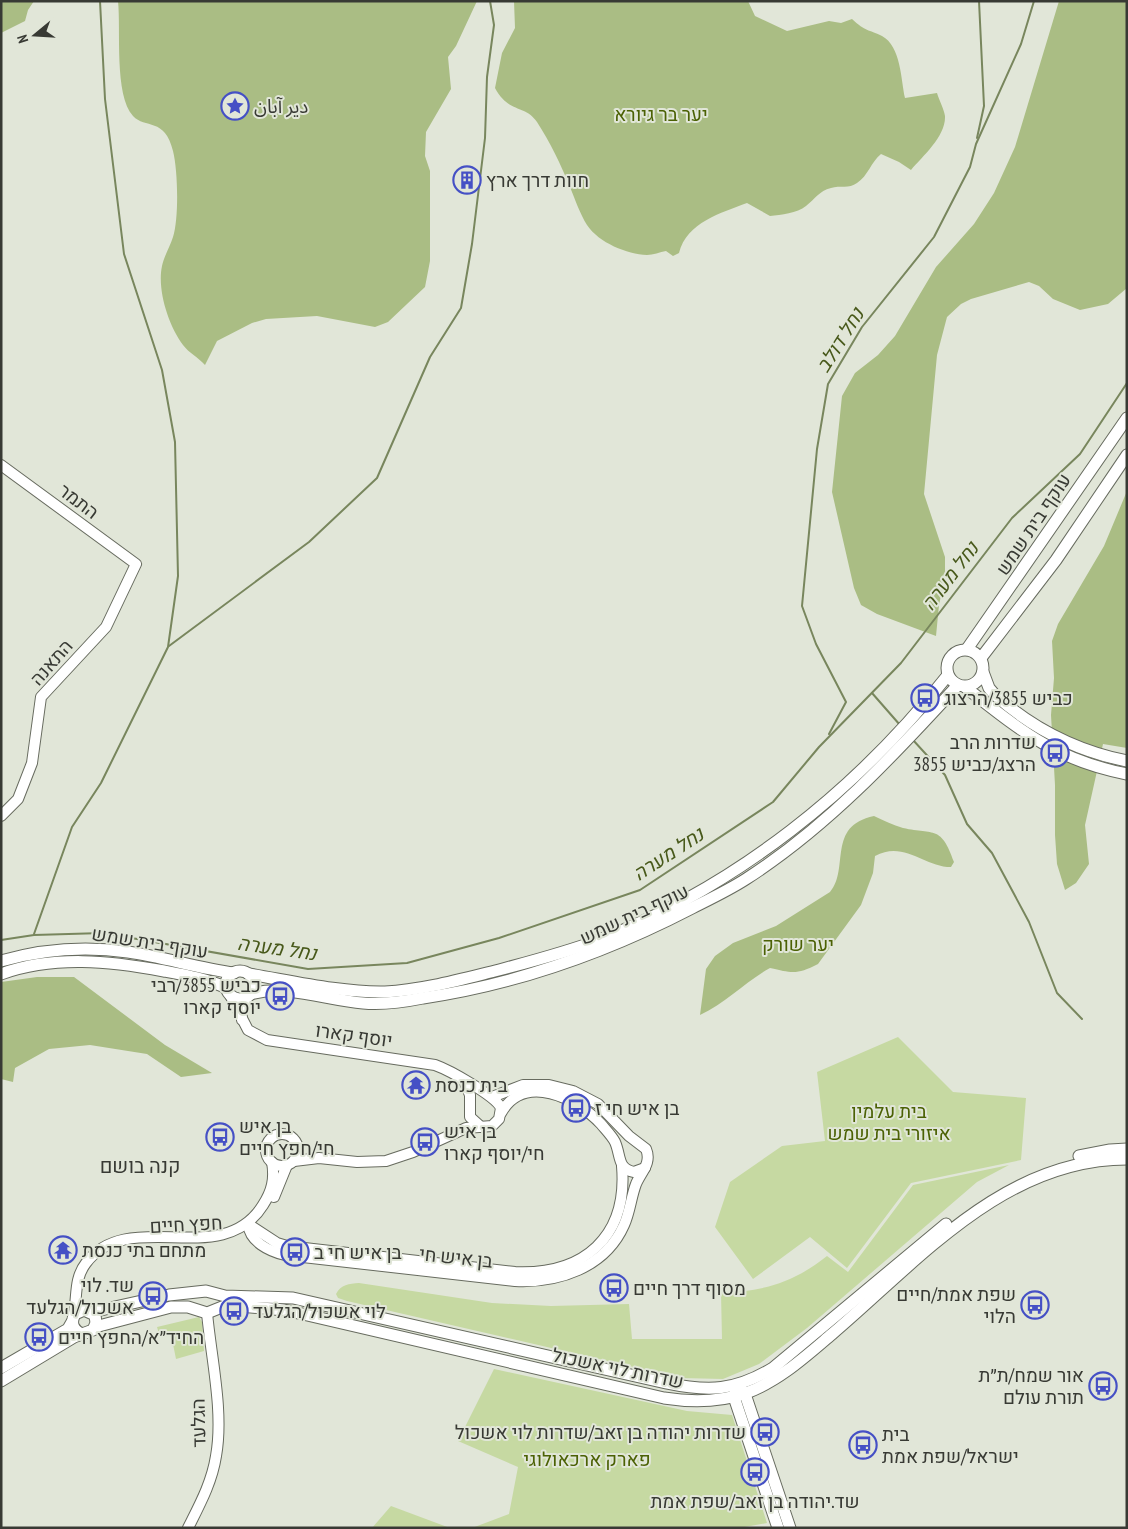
<svg xmlns="http://www.w3.org/2000/svg" width="1128" height="1529" viewBox="0 0 1128 1529" font-family="'PT Sans Narrow','Noto Sans Arabic',Heebo,sans-serif">
  <style>
    .green { fill: #c6d9a2 }
    .forest { fill: #aabd84 }
    .lines { fill: none; stroke-linecap: round; stroke-linejoin: round }
    .stream { stroke: #78865d; stroke-width: 2 }
    .tertiary-casing { stroke: #676b5f; stroke-width: 12 }
    .secondary-casing { stroke: #676b5f; stroke-width: 13 }
    .tertiary { stroke: #fff; stroke-width: 10 }
    .secondary { stroke: #fff; stroke-width: 11 }
    .labels { text-anchor: middle; stroke-width: 4; stroke-linejoin: round; paint-order: stroke }
    .poi-label { font-size: 19px; fill: #383a34; stroke: #e1e6d8; text-anchor: start }
    .park-label { font-size: 19px; fill: #4b6104; stroke: #e1e6d8 }
    .street-label { font-size: 19px; fill: #383a34; stroke: #e1e6d8 }
    .water-label { font-size: 20px; font-style: italic; fill: #48591b; stroke: #e1e6d8 }
    .neighbourhood-label { font-size: 20px; fill: #383a34; stroke: #e1e6d8 }
  </style>
  <rect width="100%" height="100%" fill="#e1e6d8"/>
  <g class="green">
    <polygon points="898,1037 953,1092 1026,1098 1021,1160 911,1183 847,1268 810,1237 753,1279 715,1227 730,1182 782,1146 825,1141 817,1072"/>
    <path d="M1009,1165L977,1182L807,1328L759,1364L723,1379L681,1378L347,1301L338,1298L336,1294C341,1284 349,1284 359,1283L492,1303L551,1306L629,1304L632,1339H722L721,1293C764,1291 793,1283 827,1256L848,1272L913,1185Z"/>
    <polygon points="199,1317 202,1322 204,1351 176,1359 171,1334 160,1337 157,1327"/>
    <polygon points="494,1369 687,1411 732,1415 767,1523 739,1528 472,1528 509,1514 518,1467 458,1441"/>
    <polygon points="391,1506 450,1528 372,1528"/>
  </g>
  <g class="forest">
    <polygon points="1,1 34,1 28,10 25,21 1,33"/>
    <path d="M118,1H477L456,46L448,57L451,89L426,132L425,156L430,171V261L425,287L388,322L375,327L317,316L266,319L252,323L217,341L205,365C198,357 189,353 183,345C168,325 157,289 162,266C164,256 170,247 173,237C179,218 178,171 173,151C165,117 145,129 133,116C114,95 121,30 118,1Z"/>
    <path d="M514,1H748L755,16L787,31L829,21L841,23L852,19C866,32 868,29 882,36C901,46 901,80 905,98L937,93C939,100 944,109 945,116C946,136 923,156 911,170L899,162L881,154C871,162 868,176 857,183C849,189 840,185 831,188C819,191 815,199 806,206C797,213 781,215 770,216L747,203C721,213 687,222 679,253L673,256L666,251C660,252 653,255 647,255C627,254 599,243 587,225C580,214 575,199 570,187C561,165 550,142 537,122C525,104 509,114 495,88L502,53L515,28Z"/>
    <polygon points="1059,1 1127,1 1127,288 1108,304 1080,310 1053,299 1039,286 1029,282 971,299 961,304 947,317 937,355 924,494 945,557 945,577 939,605 936,636 877,614 861,605 854,588 832,492 842,396 855,373 878,355 895,336 936,267 974,224 994,193 1015,147"/>
    <polygon points="1127,491 1127,748 1103,744 1085,825 1089,864 1076,883 1065,890 1057,864 1055,835 1055,785 1051,715 1054,678 1052,641 1058,624 1104,546"/>
    <path d="M874,816C883,820 893,825 903,828C935,835 941,825 954,862L951,867C924,867 904,840 875,856L873,873L861,905L818,964C797,975 792,973 770,968C745,982 726,1003 700,1015L706,969L715,956L733,943L776,926L830,892C850,869 826,826 874,816Z"/>
    <polygon points="37,977 74,977 165,1045 212,1073 181,1077 147,1054 90,1045 49,1049 15,1068 13,1082 1,1079 1,982"/>
  </g>
  <g class="lines">
    <g class="stream">
      <polyline points="977,138 984,106 979,1"/>
      <polyline points="169,646 309,542 377,478 430,357 461,308 472,244 485,138 487,77 494,25 490,1"/>
      <polyline points="872,693 900,725"/>
      <polyline points="829,734 846,702 816,644 802,606 817,449 828,384 862,327 934,237 970,167 976,144 1021,44 1034,1"/>
      <polyline points="913,740 945,775 967,824 992,853 1029,922 1057,993 1082,1019"/>
      <polyline points="34,934 72,827 101,783 168,647 178,576 175,442 162,370 124,254 105,99 100,1"/>
      <polyline points="1,940 34,935 103,933 308,969 407,963 499,938 640,890 773,802 819,747 901,663 1012,518 1080,454 1127,383"/>
    </g>
    <g class="tertiary-casing">
      <g id="tertiary">
        <polyline points="1,465 136,564 106,627 41,697 32,763 18,799 1,816"/>
        <path d="M229,993L248,1030L267,1040L435,1065C449,1070 496,1096 501,1108L499,1119L492,1126L466,1128L413,1152L386,1161L357,1162L319,1158L294,1161"/>
        <polyline points="242,1020 241,1009 247,997"/>
        <polyline points="465,1083 470,1095 470,1117 481,1127"/>
        <path d="M501,1113C524,1072 577,1098 601,1124C606,1130 612,1136 615,1142C621,1155 617,1169 634,1172L645,1168"/>
        <circle cx="282" cy="1150" r="16"/>
        <polyline points="274,1197 287,1165"/>
        <path d="M248,1224C250,1242 269,1251 285,1255L515,1281C558,1283 605,1268 624,1225C630,1212 631,1197 636,1184C641,1172 652,1163 646,1149L629,1136L598,1104L573,1091L549,1085H523L492,1097"/>
        <path d="M248,1224L277,1243L287,1246L515,1272C584,1275 628,1237 622,1166"/>
        <path d="M73,1318C78,1298 73,1280 86,1263C129,1206 222,1271 263,1205C272,1191 275,1179 272,1162"/>
        <path d="M188,1528C200,1504 212,1482 216,1456C224,1412 211,1357 207,1313"/>
      </g>
    </g>
    <g class="secondary-casing">
      <g id="secondary">
        <polyline points="967,649 1127,418"/>
        <circle cx="965" cy="668" r="18"/>
        <polyline points="981,658 1056,560 1127,455"/>
        <path d="M983,672L989,688L995,695C1032,728 1077,751 1127,761"/>
        <path d="M965,687C1020,730 1055,760 1127,774"/>
        <path d="M1,961C43,949 85,946 128,952C163,957 198,968 234,973"/>
        <circle cx="240" cy="985" r="14"/>
        <path d="M1,974C54,955 110,961 164,971C185,975 207,979 227,988"/>
        <path d="M249,974C291,981 343,993 385,992C423,990 462,979 499,970C533,961 567,952 599,940C737,886 857,790 948,675"/>
        <path d="M250,994C286,984 327,1000 363,1003C383,1005 403,1002 423,998C518,984 607,952 692,908C710,899 729,890 746,879C827,827 893,756 958,685"/>
        <polyline points="1079,1156 1110,1150 1127,1149"/>
        <path d="M92,1312L169,1295L206,1291L225,1296L293,1298L666,1383C709,1392 735,1391 773,1368L946,1224"/>
        <path d="M95,1327L171,1307H188L207,1313L227,1305L239,1306L284,1310L307,1315L664,1398C690,1402 720,1402 746,1393C779,1381 806,1356 832,1334C919,1260 1004,1159 1127,1159"/>
        <polyline points="1,1368 68,1329 72,1322"/>
        <path d="M1,1381L74,1337L93,1330L96,1323L95,1315L84,1310L75,1314C70,1323 73,1330 82,1334"/>
        <polyline points="736,1389 734,1397 778,1528"/>
        <polyline points="740,1389 745,1394 790,1528"/>
      </g>
    </g>
    <use href="#tertiary" class="tertiary"/>
    <use href="#secondary" class="secondary"/>
  </g>
  <defs>
    <g id="sight-ring" transform="scale(1.4375)"><circle r="9.5" fill="#e1e6d8" stroke="#4550c5" stroke-width="1.5"/><path d="M0-6L1.8-2.2L6-1.7L2.9 1.2L3.7 5.4L0 3.3L-3.7 5.4L-2.9 1.2L-6-1.7L-1.8-2.2Z" fill="#4550c5"/></g>
    <g id="building-ring" transform="scale(1.4375)"><circle r="9.5" fill="#e1e6d8" stroke="#4550c5" stroke-width="1.5"/><path d="M-4-6H4V6H1V3H-1V6H-4ZM-2.5-4.3h1.7v1.8h-1.7ZM.8-4.3h1.7v1.8H.8ZM-2.5-1h1.7V.8h-1.7ZM.8-1h1.7V.8H.8Z" fill="#4550c5"/></g>
    <g id="bus-ring" transform="scale(1.4375)"><circle r="9.5" fill="#e1e6d8" stroke="#4550c5" stroke-width="1.5"/><path d="M-5-6H5V4H4V6H2V4H-2V6H-4V4H-5ZM-3.5-4V0h7V-4ZM-3.5 1.2v1.5H-2V1.2ZM2 1.2v1.5H3.5V1.2Z" fill="#4550c5"/></g>
    <g id="temple-ring" transform="scale(1.4375)"><circle r="9.5" fill="#e1e6d8" stroke="#4550c5" stroke-width="1.5"/><path d="M0-6L5-2H3V0L6.5 2.5H4V6H1.5V3h-3V6H-4V2.5H-6.5L-3 0V-2H-5Z" fill="#4550c5"/></g>
  </defs>
  <g fill-rule="evenodd">
    <use href="#sight-ring" x="235" y="106"/>
    <use href="#building-ring" x="467" y="180"/>
    <use href="#bus-ring" x="925" y="698"/>
    <use href="#bus-ring" x="1055" y="753"/>
    <use href="#bus-ring" x="280" y="996"/>
    <use href="#temple-ring" x="416" y="1085"/>
    <use href="#bus-ring" x="576" y="1108"/>
    <use href="#bus-ring" x="220" y="1137"/>
    <use href="#bus-ring" x="425" y="1142"/>
    <use href="#temple-ring" x="63" y="1250"/>
    <use href="#bus-ring" x="295" y="1252"/>
    <use href="#bus-ring" x="614" y="1288"/>
    <use href="#bus-ring" x="153" y="1296"/>
    <use href="#bus-ring" x="1035" y="1305"/>
    <use href="#bus-ring" x="234" y="1311"/>
    <use href="#bus-ring" x="39" y="1337"/>
    <use href="#bus-ring" x="1103" y="1386"/>
    <use href="#bus-ring" x="765" y="1432"/>
    <use href="#bus-ring" x="863" y="1445"/>
    <use href="#bus-ring" x="755" y="1472"/>
  </g>
  <g class="labels">
    <g class="poi-label">
      <text x="254" y="113">دير آبان</text>
      <text x="486" y="187">חוות דרך ארץ</text>
      <text x="944" y="705">כביש 3855/הרצוג</text>
      <text x="1036" y="749" text-anchor="end">שדרות הרב<tspan x="1036" dy="22">הרצג/כביש 3855</tspan></text>
      <text x="261" y="992" text-anchor="end">כביש 3855/רבי<tspan x="261" dy="22">יוסף קארו</tspan></text>
      <text x="435" y="1092">בית כנסת</text>
      <text x="595" y="1115">בן איש חי ז</text>
      <text x="239" y="1133">בן איש<tspan x="239" dy="22">חי/חפץ חיים</tspan></text>
      <text x="444" y="1138">בן איש<tspan x="444" dy="22">חי/יוסף קארו</tspan></text>
      <text x="82" y="1257">מתחם בתי כנסת</text>
      <text x="314" y="1259">בן איש חי ב</text>
      <text x="134" y="1292" text-anchor="end">שד. לוי<tspan x="134" dy="22">אשכול/הגלעד</tspan></text>
      <text x="633" y="1295">מסוף דרך חיים</text>
      <text x="1016" y="1301" text-anchor="end">שפת אמת/חיים<tspan x="1016" dy="22">הלוי</tspan></text>
      <text x="253" y="1318">לוי אשכול/הגלעד</text>
      <text x="58" y="1344">החיד״א/החפץ חיים</text>
      <text x="1084" y="1382" text-anchor="end">אור שמח/ת״ת<tspan x="1084" dy="22">תורת עולם</tspan></text>
      <text x="746" y="1439" text-anchor="end">שדרות יהודה בן זאב/שדרות לוי אשכול</text>
      <text x="882" y="1441">בית<tspan x="882" dy="22">ישראל/שפת אמת</tspan></text>
      <text x="755" y="1508" text-anchor="middle">שד.יהודה בן זאב/שפת אמת</text>
    </g>
    <g class="park-label">
      <text x="661" y="121">יער בר גיורא</text>
      <text x="798" y="951">יער שורק</text>
      <text x="889" y="1118">בית עלמין<tspan x="889" dy="22">איזורי בית שמש</tspan></text>
      <text x="587" y="1466">פארק ארכאולוגי</text>
    </g>
    <g class="street-label">
      <text transform="translate(79 501) rotate(37)" y="7">התמר</text>
      <text transform="translate(1033 524) rotate(-56)" y="7">עוקף בית שמש</text>
      <text transform="translate(51 662) rotate(-49)" y="7">התאנה</text>
      <text transform="translate(634 914) rotate(-25)" y="7">עוקף בית שמש</text>
      <text transform="translate(150 942) rotate(9)" y="7">עוקף בית שמש</text>
      <text transform="translate(354 1035) rotate(8)" y="7">יוסף קארו</text>
      <text transform="translate(186 1224) rotate(-3)" y="7">חפץ חיים</text>
      <text transform="translate(456 1257) rotate(6)" y="7">בן איש חי</text>
      <text transform="translate(618 1368) rotate(12)" y="7">שדרות לוי אשכול</text>
      <text transform="translate(198 1423) rotate(-91)" y="7">הגלעד</text>
    </g>
    <g class="water-label">
      <text transform="translate(840 340) rotate(-58)" y="7">נחל דולב</text>
      <text transform="translate(950 576) rotate(-53)" y="7">נחל מערה</text>
      <text transform="translate(668 854) rotate(-33)" y="7">נחל מערה</text>
      <text transform="translate(277 948) rotate(8)" y="7">נחל מערה</text>
    </g>
    <g class="neighbourhood-label">
      <text x="140" y="1173">קנה בושם</text>
    </g>
  </g>
  <rect width="1128" height="1529" fill="none" stroke="#383a34" stroke-width="5"/>
  <g transform="translate(35 35) rotate(252)" stroke="#e1e6d8" stroke-width="4" paint-order="stroke">
  <path d="M0-4L9 19L0 12L-9 19Z" fill="#383a34"/>
  <text y="-8" font-size="14" font-weight="bold" text-anchor="middle" fill="#383a34">N</text>
  </g>
</svg>
